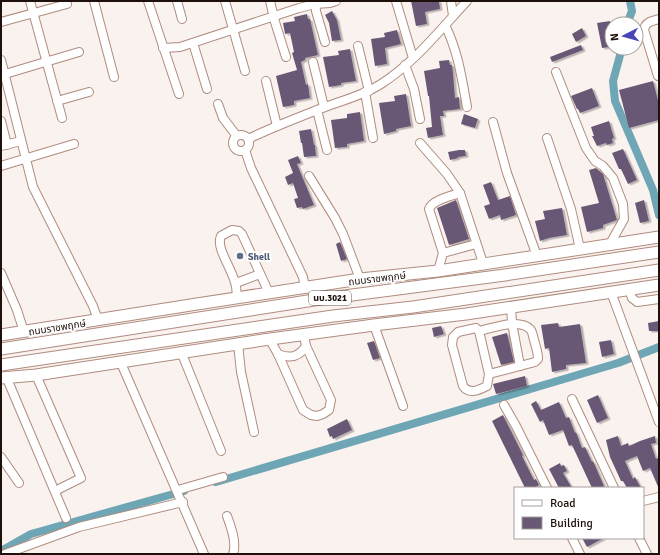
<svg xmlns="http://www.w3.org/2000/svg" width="660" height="555" viewBox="0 0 660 555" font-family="Signika,'Noto Sans Thai',sans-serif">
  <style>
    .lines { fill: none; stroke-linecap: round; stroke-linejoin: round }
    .canal { stroke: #6ea6b5; stroke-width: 8 }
    .building { fill: #695974; filter: url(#shadow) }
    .minor-casing { stroke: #af8c7f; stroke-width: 10 }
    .major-casing { stroke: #af8c7f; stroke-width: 13 }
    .minor { stroke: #fff; stroke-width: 8 }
    .major { stroke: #fff; stroke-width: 11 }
    .service-dot { fill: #5c6f8a; stroke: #fff; stroke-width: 1.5 }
    .labels { text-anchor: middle; stroke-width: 4; stroke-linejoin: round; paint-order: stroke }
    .shield { fill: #fff; stroke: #625855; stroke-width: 1 }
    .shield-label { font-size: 9px; font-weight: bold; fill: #1e110c }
    .service-label { font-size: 10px; font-weight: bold; fill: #4e5e75; stroke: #fff; text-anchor: start }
    .street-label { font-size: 10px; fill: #1e110c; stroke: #fff }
  </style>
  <defs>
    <filter id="shadow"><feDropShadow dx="2.5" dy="1.5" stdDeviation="0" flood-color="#0004"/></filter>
  </defs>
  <rect width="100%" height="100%" fill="#faf2ef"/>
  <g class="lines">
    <g class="canal">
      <polyline points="627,24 632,11 630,1"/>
      <polyline points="622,48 613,81 615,101 653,190 659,215"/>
      <polyline points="216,482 618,363 659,347"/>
      <polyline points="1,551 31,534 184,491"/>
    </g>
  </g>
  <g class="building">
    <polygon points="411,1 439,1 440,9 425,12 427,24 416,26"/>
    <polygon points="332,11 337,20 341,40 332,41 329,23 325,15"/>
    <polygon points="307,14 308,19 310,19 318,55 305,58 305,60 301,62 306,85 308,84 310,98 294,101 294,105 283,107 276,76 297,70 292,53 294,52 290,33 285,34 283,23 295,21 294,17"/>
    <polygon points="610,21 611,29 605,30 609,47 602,48 597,23"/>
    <polygon points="582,28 586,36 576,42 572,34"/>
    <polygon points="397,30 401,44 385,48 387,64 375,66 371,39 385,37 384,33"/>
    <polygon points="581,45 583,50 552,62 550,57"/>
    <polygon points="350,49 356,81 341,83 341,85 329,87 323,57 339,55 338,51"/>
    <polygon points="449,60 450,65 452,65 453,73 455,98 459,97 460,109 443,111 444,116 440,116 443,135 428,138 426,128 432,127 429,96 428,96 424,71 440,68 439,61"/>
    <polygon points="653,81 659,104 659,120 629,128 619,90"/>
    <polygon points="592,88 599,106 580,113 578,109 577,109 571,96"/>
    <polygon points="406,94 411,126 396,129 396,131 384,134 379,103 395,101 394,96"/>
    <polygon points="360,112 364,141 347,144 347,147 335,148 331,120 347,118 347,114"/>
    <polygon points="464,114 478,119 475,128 461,124"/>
    <polygon points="609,121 614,138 612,139 613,143 607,145 606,143 597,146 592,136 594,136 591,127"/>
    <polygon points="311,129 314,145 315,145 316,156 304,157 302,143 301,143 299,131"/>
    <polygon points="623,149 637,180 628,184 621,169 619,169 612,153"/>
    <polygon points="459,150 465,150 466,156 458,157 458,158 450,160 448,152"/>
    <polygon points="298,156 301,163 297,164 314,205 303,209 302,207 297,208 294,199 298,198 293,183 288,185 285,177 293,173 288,160"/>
    <polygon points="596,168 603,174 617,220 603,225 603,228 587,232 581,207 599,203 589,170"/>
    <polygon points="491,182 498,200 510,196 516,215 501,220 500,215 489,219 484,206 490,204 483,185"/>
    <polygon points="456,200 469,239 449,245 437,208"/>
    <polygon points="644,200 649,221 640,223 635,203"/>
    <polygon points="562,208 567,235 549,238 540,241 535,221 545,219 543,211"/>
    <polygon points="340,242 347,259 341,261 336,244"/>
    <polygon points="659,321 659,331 649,331 648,323"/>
    <polygon points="558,323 559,327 580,324 586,363 566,365 566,369 552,372 549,348 545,349 541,325"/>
    <polygon points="441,326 444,334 434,337 432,328"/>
    <polygon points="507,333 514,362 501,365 492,337"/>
    <polygon points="611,340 614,354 602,357 599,342"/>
    <polygon points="374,341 380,358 373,360 367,343"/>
    <polygon points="525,376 527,386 496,394 493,384"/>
    <polygon points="598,395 608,418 597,423 587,400"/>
    <polygon points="536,401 541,410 559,402 566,418 569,417 575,433 576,432 582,448 585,447 592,462 593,461 604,486 600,488 592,488 572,445 569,446 563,430 549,435 543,420 540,422 531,404"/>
    <polygon points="503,415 523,455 522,456 534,480 536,479 539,485 534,488 525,488 492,421"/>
    <polygon points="347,419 352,430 333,439 332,436 330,437 327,429"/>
    <polygon points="618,436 621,446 628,443 629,446 640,441 655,436 656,443 651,444 656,459 659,457 659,489 650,468 643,471 637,456 625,461 633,479 635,477 641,488 627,488 623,481 621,481 610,457 606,440"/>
    <polygon points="560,463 561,466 564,465 567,471 563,473 572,488 559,488 549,469"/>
    <polygon points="582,538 604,538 587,547"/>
  </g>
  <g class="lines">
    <g class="minor-casing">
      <g id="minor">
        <polyline points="30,1 62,118"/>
        <polyline points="94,1 114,77"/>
        <polyline points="148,1 179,94"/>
        <polyline points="177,1 182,19"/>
        <polyline points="225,1 245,71"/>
        <polyline points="270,1 275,22 286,57"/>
        <polyline points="315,1 316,11 325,42"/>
        <polyline points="396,1 413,58"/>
        <polyline points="451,1 453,16"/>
        <polyline points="1,22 67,4"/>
        <path d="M445,25C458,51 462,79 467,107"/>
        <polyline points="193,43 207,89"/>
        <polyline points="358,46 369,91"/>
        <polyline points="163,48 180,47 299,8 315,4 330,3 336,1"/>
        <polyline points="1,60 33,187 93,306 98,320"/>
        <polyline points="313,62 324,107"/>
        <polyline points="405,65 414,89 420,119"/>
        <polyline points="556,72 586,148 595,161 603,166 613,178 623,204 624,219 610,244"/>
        <polyline points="5,74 79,52"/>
        <path d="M658,76L644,30C645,22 652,21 659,19"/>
        <polyline points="266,81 277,126"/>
        <polyline points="365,92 373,138"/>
        <polyline points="57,101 89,92"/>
        <polyline points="218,104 223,118 236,135"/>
        <polyline points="317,110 327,150"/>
        <polyline points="1,121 7,145"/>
        <polyline points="493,122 507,173 537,256"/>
        <circle cx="241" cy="143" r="8"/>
        <polyline points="547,138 571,209 580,249"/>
        <path d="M248,139C273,127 299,117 325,107C344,100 364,95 381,84C414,63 440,30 467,1"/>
        <polyline points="420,143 447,174 460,193 483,263"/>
        <polyline points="1,146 21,141"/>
        <polyline points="245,150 251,168 303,277 305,288"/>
        <polyline points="1,166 74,144"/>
        <polyline points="309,176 335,218 343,234 360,279"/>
        <polyline points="443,253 476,244"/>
        <path d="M438,271L443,253L429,209C432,200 451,196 460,193"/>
        <polyline points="1,273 17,310 24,332"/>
        <polyline points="236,283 260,274"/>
        <polyline points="629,289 632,298 637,302 659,299"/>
        <polyline points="611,292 659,422"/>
        <path d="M236,298C241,277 214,251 221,236L232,230L239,231L242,234L269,293"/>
        <polyline points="511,307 512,323 520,366"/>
        <polyline points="374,325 403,406"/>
        <path d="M476,328L479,331L489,374L487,386C479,390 469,395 463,386L452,345L453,337L458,332Z"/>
        <path d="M479,331C492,328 519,318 530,329C533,332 533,337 534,340C536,347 538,352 538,359L535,362L489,374"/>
        <polyline points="270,340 278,354 303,410 311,415 317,416 323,414 329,410 331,400 306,346 304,335"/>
        <polyline points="238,344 241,372 254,432"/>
        <polyline points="182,354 221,451"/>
        <path d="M278,354C290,359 299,357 306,346"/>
        <polyline points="121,363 204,554"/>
        <polyline points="36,375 81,478 55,491"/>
        <polyline points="8,381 66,518"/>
        <polyline points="572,399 614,488"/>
        <polyline points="504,405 516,426 547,488"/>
        <polyline points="1,457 19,483"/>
        <polyline points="178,490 223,477"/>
        <polyline points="643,501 659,497"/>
        <path d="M227,516C231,527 237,543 233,554"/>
        <polyline points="572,538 580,554"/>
        <polyline points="639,538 647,554"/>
        <polyline points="5,554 79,527 183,502"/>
      </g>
    </g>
    <g class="major-casing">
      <g id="major">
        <polyline points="1,335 197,304 360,279 438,271 659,237"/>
        <polyline points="1,349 314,300 505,275 659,252"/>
        <polyline points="1,365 333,316 413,307 659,270"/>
        <polyline points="1,378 36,375 263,340 374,325 466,314 659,285"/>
      </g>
    </g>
    <use href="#minor" class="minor"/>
    <use href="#major" class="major"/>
  </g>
  <circle class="service-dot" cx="240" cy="256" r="4"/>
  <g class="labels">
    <rect class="shield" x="309" y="291" width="42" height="14" rx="3"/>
    <g class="shield-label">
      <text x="330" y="301">นบ.3021</text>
    </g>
    <g class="service-label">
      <text x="248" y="260">Shell</text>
    </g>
    <g class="street-label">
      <text transform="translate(377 278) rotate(-7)" y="4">ถนนราชพฤกษ์</text>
      <text transform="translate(57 327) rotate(-9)" y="4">ถนนราชพฤกษ์</text>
    </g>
  </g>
  <rect width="660" height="555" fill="none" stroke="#1e110c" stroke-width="4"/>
  <rect x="514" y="487" width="130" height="52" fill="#ffffff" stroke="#a5a09e"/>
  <rect x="522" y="500" width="20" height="6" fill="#ffffff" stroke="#a5a09e"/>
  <text x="550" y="507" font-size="12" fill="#1e110c">Road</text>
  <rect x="522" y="517" width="20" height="12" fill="#695974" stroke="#a5a09e"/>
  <text x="550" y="527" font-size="12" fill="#1e110c">Building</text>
  <g transform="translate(624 36) rotate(264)"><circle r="19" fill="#ffffff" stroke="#a5a09e"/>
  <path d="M0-3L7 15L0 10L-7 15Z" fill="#4845bb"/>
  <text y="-6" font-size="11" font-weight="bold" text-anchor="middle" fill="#1e110c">N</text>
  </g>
</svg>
